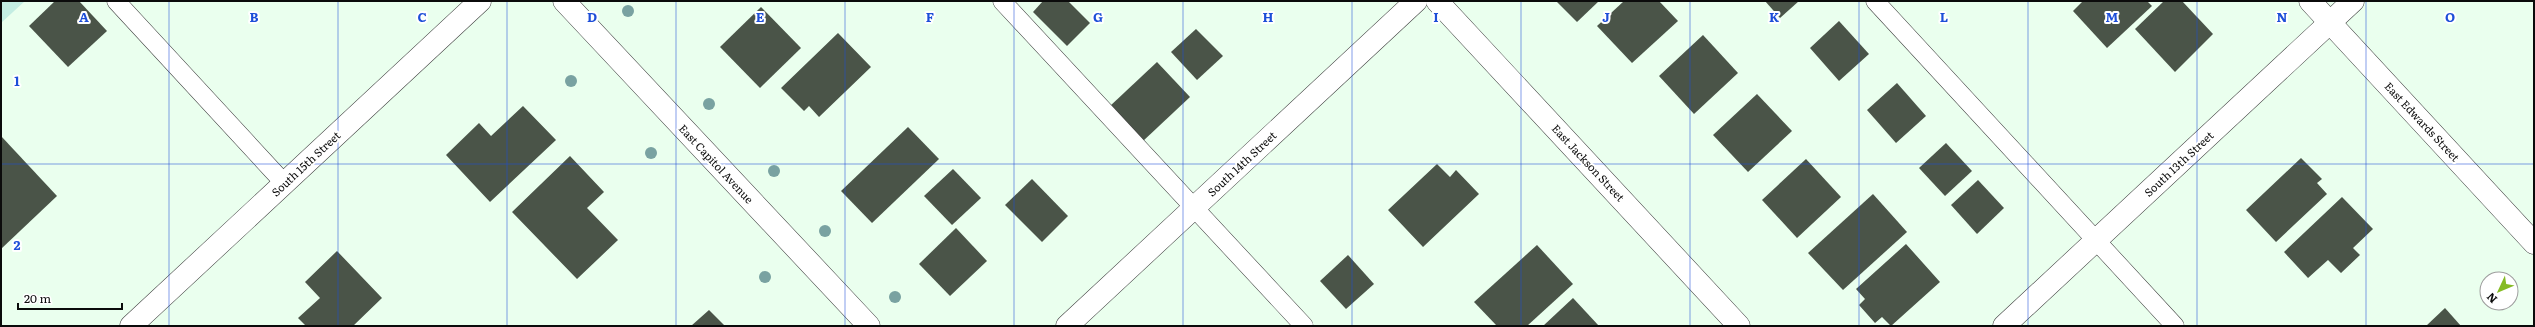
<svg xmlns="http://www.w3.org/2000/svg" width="2535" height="327" viewBox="0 0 2535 327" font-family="Literata,serif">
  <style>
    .pitch { fill: #c3ede2 }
    .building { fill: #4a5448 }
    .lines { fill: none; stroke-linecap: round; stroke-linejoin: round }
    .lane-casing { stroke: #3e3e3e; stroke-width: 19 }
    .street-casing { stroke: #3e3e3e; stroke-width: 23 }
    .lane { stroke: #fff; stroke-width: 18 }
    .street { stroke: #fff; stroke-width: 22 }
    .tree { fill: #79a2a1 }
    .grid { fill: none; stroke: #1d4ed8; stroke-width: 1; stroke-opacity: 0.55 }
    .labels { text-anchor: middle; stroke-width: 4; stroke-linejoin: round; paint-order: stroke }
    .street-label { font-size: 11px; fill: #0b0b0b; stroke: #fff }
    .grid-label { font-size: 13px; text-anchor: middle; font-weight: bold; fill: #1d4ed8; stroke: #fff; stroke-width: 4; stroke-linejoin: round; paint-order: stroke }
  </style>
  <rect width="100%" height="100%" fill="#eaffee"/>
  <polygon class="pitch" points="1,1 25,1 1,23"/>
  <g class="building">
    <polygon points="55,1 79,1 107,31 68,67 29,26"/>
    <polygon points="1043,1 1068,1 1090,23 1067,46 1033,12"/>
    <polygon points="1556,1 1599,1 1577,22"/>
    <polygon points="1624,1 1659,1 1678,21 1632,63 1597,26"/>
    <polygon points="1765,1 1799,1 1780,18"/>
    <polygon points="2083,1 2147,1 2152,6 2107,48 2073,11"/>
    <polygon points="2164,1 2182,1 2213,34 2175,72 2135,29"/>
    <polygon points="761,7 801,48 760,88 720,47"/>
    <polygon points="1839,21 1869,54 1839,81 1810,48"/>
    <polygon points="1196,29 1223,56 1197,80 1171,52"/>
    <polygon points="838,33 871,67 819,117 809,106 804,111 781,88"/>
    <polygon points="1703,35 1738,73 1694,114 1659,76"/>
    <polygon points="1157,62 1190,97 1142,142 1109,107"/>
    <polygon points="1897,83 1926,116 1896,143 1867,110"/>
    <polygon points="1757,94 1792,131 1748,172 1713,135"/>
    <polygon points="523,106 556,140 490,202 446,155 479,123 491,136"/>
    <polygon points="908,127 939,159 872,223 841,191"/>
    <polygon points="1,136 57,196 1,249"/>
    <polygon points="1946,143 1972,171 1945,196 1919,168"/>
    <polygon points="570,156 604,192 587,208 618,240 577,279 512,212"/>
    <polygon points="2301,158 2322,179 2317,183 2327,194 2276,242 2246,210"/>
    <polygon points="1806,159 1841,197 1797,238 1762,200"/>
    <polygon points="1437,164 1450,177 1456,170 1479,194 1423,247 1388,210"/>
    <polygon points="953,169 981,198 952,225 924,196"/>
    <polygon points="1032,179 1068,216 1042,242 1005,205"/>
    <polygon points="1978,180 2004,208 1977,234 1951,205"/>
    <polygon points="1873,194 1907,232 1843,290 1808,253"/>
    <polygon points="2342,197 2373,229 2353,248 2360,255 2341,273 2328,260 2308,278 2284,252"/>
    <polygon points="956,228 987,261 950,296 919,264"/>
    <polygon points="1906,244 1940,282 1891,326 1882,317 1875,323 1859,305 1865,299 1856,289"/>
    <polygon points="1537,245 1573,284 1527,326 1497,326 1474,302"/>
    <polygon points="337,251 382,298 353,326 306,326 298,318 320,298 305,282"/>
    <polygon points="1348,255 1374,284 1346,309 1320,281"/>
    <polygon points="1573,298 1599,326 1543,326"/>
    <polygon points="2445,308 2461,326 2426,326"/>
    <polygon points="709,310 725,326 691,326"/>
  </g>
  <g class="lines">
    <g class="lane-casing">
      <g id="lane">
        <polyline points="116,1 285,184"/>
        <polyline points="1002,1 1304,326"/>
        <polyline points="1875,1 2175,326"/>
      </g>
    </g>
    <g class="street-casing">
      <g id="street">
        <polyline points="564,1 869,326"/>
        <polyline points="1437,1 1739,326"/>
        <polyline points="2310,1 2534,243"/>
        <polyline points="131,326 480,1"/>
        <polyline points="1067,326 1416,1"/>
        <polyline points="2004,326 2353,1"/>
      </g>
    </g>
    <use href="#lane" class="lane"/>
    <use href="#street" class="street"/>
  </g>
  <g class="tree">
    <circle cx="628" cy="11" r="6"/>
    <circle cx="571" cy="81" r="6"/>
    <circle cx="709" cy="104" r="6"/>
    <circle cx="651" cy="153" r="6"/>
    <circle cx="774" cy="171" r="6"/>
    <circle cx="825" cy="231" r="6"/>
    <circle cx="765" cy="277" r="6"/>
    <circle cx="895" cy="297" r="6"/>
  </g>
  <path class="grid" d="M169,1V326M338,1V326M507,1V326M676,1V326M845,1V326M1014,1V326M1183,1V326M1352,1V326M1521,1V326M1690,1V326M1859,1V326M2028,1V326M2197,1V326M2366,1V326M1,164H2534"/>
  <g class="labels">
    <g class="street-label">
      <text transform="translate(2422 122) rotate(47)" y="4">East Edwards Street</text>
      <text transform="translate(1588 163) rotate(47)" y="4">East Jackson Street</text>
      <text transform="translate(306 164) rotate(-43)" y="4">South 15th Street</text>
      <text transform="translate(716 164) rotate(47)" y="4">East Capitol Avenue</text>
      <text transform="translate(1242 164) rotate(-43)" y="4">South 14th Street</text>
      <text transform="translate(2179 164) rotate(-43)" y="4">South 13th Street</text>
    </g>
  </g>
  <g class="grid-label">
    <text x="84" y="22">A</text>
    <text x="254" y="22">B</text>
    <text x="422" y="22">C</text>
    <text x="592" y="22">D</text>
    <text x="760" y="22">E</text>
    <text x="930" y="22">F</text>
    <text x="1098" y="22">G</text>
    <text x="1268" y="22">H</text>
    <text x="1436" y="22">I</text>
    <text x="1606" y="22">J</text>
    <text x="1774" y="22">K</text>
    <text x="1944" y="22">L</text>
    <text x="2112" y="22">M</text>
    <text x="2282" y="22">N</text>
    <text x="2450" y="22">O</text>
    <text x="17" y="86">1</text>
    <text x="17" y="250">2</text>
  </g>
  <rect width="2535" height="327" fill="none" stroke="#0b0b0b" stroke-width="4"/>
  <g transform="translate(2499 291) rotate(226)"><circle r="19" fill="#ffffff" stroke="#9d9d9d"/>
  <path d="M0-3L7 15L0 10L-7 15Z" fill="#85bb24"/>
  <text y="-6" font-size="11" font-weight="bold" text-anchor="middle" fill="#0b0b0b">N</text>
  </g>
  <path d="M18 303v6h104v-6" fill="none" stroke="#0b0b0b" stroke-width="2"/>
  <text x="24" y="303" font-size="12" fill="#0b0b0b" stroke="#ffffff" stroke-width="3" paint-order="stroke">20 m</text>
</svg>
